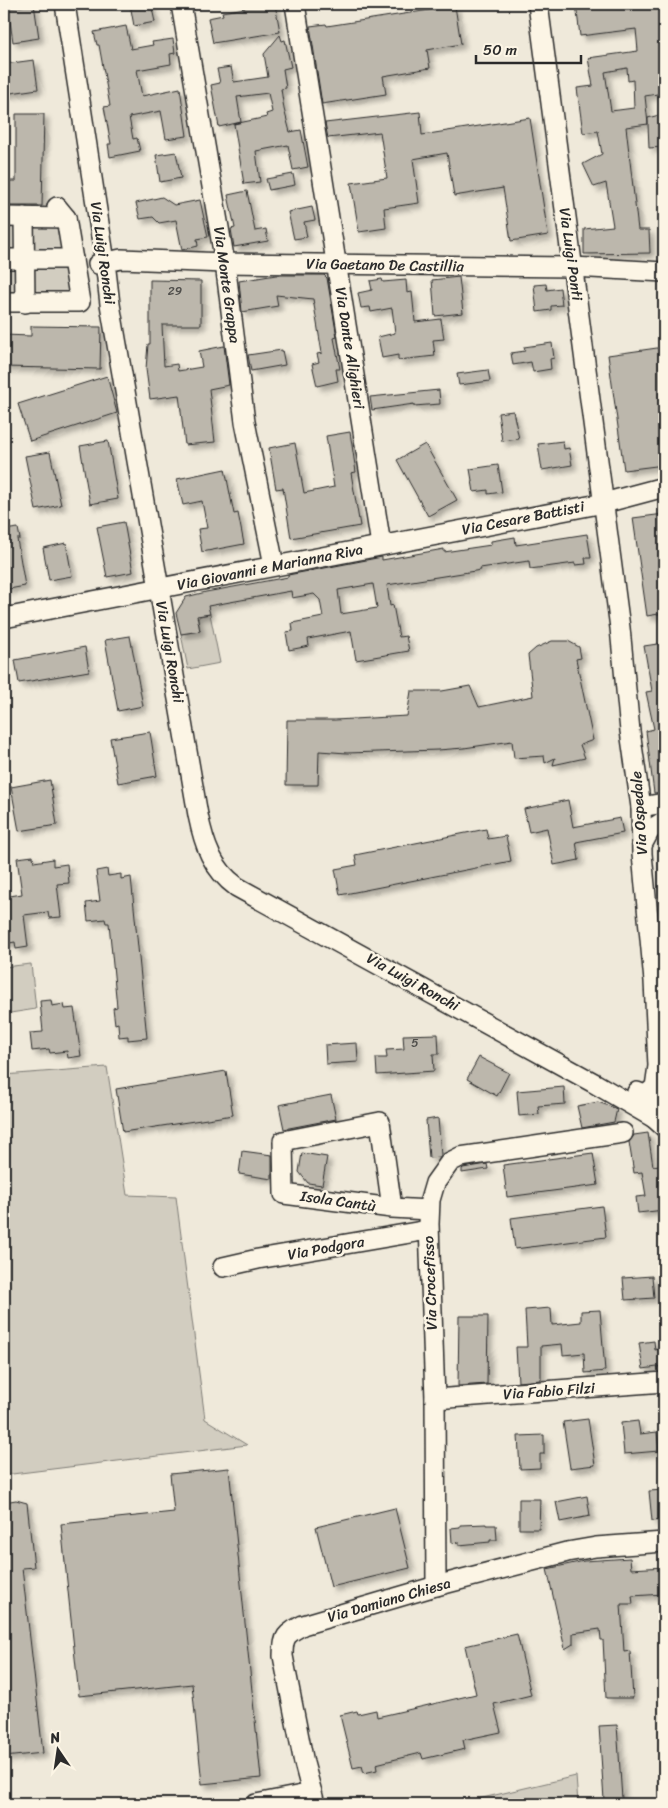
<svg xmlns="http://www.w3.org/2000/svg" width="668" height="1808" viewBox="0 0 668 1808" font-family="Sriracha,sans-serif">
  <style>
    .green { fill: #d2cdc0; stroke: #7e7c76 }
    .building { fill: #bcb7ac; stroke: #2b2b2b; fill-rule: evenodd; filter: url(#shadow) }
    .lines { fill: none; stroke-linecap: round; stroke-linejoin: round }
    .minor-casing { stroke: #2b2b2b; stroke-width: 22 }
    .minor { stroke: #fcf5e5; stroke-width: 19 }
    .labels { text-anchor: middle; stroke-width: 5; stroke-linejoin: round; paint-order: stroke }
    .number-label { font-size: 12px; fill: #4f4e4b }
    .street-label { font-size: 15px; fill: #2b2b2b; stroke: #fcf5e5 }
  </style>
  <defs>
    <filter id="shadow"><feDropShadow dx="4.5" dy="4.5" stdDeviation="2.5" flood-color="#0004"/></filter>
  </defs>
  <rect width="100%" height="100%" fill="#efe9da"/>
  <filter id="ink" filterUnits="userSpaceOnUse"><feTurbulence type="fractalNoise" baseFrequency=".02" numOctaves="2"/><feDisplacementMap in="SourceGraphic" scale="10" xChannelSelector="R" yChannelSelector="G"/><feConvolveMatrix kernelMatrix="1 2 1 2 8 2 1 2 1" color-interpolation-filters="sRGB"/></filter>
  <g filter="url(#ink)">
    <g class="green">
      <polygon points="4,217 66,218 80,302 4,301"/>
      <polygon points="210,614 220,663 188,669 181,634 200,631 198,619 200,616"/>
      <polygon points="31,964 36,1009 4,1014 4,967"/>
      <polygon points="107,1067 127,1195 176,1197 205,1419 247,1445 4,1475 4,1075"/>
      <polygon points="576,1776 578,1804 457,1804"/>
    </g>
    <g class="building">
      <polygon points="34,4 39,38 13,42 8,8"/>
      <polygon points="130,4 151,4 155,22 134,26"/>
      <polygon points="244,4 275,4 280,32 213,43 208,18 223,15 222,12 245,8"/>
      <path d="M576,4H664V93L645,96L648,124V118L659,115L663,147L649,148L648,124L626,127L638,230H649L650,253L584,254V229L613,226L606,183L594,187L583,164L602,154L598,131L583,133L577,88L593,86L588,58L638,51L636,29L580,36ZM627,68L628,81L633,80L634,108L611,111L605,72Z"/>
      <polygon points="455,6 461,44 427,50 430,68 383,76 386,94 322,104 310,26 326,24 327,26"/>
      <polygon points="126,26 131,49 153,45 152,42 173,39 175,53 170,54 171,64 137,70 142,96 180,88 187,136 166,139 161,111 129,117 133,139 137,138 140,151 110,157 108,144 111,144 104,107 110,106 99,45 97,45 94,32"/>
      <polygon points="280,35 282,41 285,40 291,67 283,69 286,88 281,89 284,109 290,132 301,130 308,167 293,170 288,145 256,151 260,182 244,184 234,124 267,117 266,114 272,112 268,93 237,97 241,122 219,127 211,85 220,83 217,69 231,67 234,82 268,77 264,54"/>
      <polygon points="34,60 38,89 4,94 4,64"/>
      <polygon points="420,112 422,135 530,118 548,235 511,241 503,188 454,196 447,153 413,159 419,203 384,208 386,228 359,232 351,183 387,178 380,132 328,138 325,123"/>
      <polygon points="16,114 44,114 42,206 4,206 4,181 16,181"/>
      <polygon points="176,152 181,178 160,182 156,155"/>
      <polygon points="293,174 295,185 269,190 266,179"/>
      <polygon points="247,191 255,231 266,229 268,241 234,247 231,229 235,228 228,195"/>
      <polygon points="162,197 174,205 200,200 208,237 197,239 198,246 182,250 176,220 159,223 153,217 140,219 136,203"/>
      <polygon points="312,207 315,220 304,222 307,237 294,239 288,212"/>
      <polygon points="276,275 324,275 327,278 337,337 334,338 340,369 336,369 338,381 317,386 312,364 319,362 317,354 322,353 313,299 276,295 278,306 242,312 239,281"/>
      <polygon points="459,277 463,313 435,316 432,280"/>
      <polygon points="382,279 383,282 406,280 407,293 412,292 415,322 441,319 444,339 433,340 435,356 398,360 398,355 382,358 378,337 395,333 392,308 371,312 370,307 361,308 358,293 372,290 370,281"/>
      <polygon points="150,280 201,281 201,325 162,325 164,366 177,364 178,371 202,367 199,351 224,346 229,385 209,389 215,442 185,445 179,395 150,399 146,369 148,344 150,344"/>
      <polygon points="546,284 547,290 560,288 562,305 551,306 551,310 537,312 534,285"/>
      <polygon points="31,326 101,327 100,369 4,367 4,335 31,336"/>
      <polygon points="552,343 554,358 550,359 551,369 533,372 531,362 513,365 511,353 525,351 524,347"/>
      <polygon points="664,347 664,465 624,470 608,355"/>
      <polygon points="282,350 285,365 251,371 248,355"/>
      <polygon points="488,370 490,381 459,385 457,374"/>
      <polygon points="107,376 117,413 30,441 18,404"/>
      <polygon points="439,390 440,404 414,406 414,404 372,410 370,397"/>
      <polygon points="513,411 519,439 502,441 498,413"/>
      <polygon points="350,432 356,472 351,473 360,526 291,538 283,488 276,489 269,448 295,443 304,493 334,487 326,436"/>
      <polygon points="108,441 118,499 90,504 80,446"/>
      <polygon points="563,441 564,449 569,448 572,465 542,470 538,444"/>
      <polygon points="425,444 457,500 428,516 397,460"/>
      <polygon points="50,452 61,505 36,510 25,456"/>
      <polygon points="498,465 502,492 488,494 488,490 474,492 470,469"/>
      <polygon points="225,469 234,514 238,513 244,544 202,552 198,529 207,528 202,501 183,505 177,479"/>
      <polygon points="664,514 664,613 647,616 633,518"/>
      <polygon points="124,522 133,572 107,577 97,527"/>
      <polygon points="18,528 20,539 17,539 25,586 4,590 4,530"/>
      <path d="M587,534L591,558H585L586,564L575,565V563L530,569L529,561L480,568L481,570L387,585L390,606L393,605L399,637L406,636L409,651L356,660L351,631L308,639L309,646L289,650L286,632L293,631L292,623L323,617L320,600L314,594L292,598L291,591L208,606L210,614L197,616L200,631L181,634L176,613L186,597L206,592L288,577V575L382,557V560L444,549V552L491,545V541L515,537L516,545ZM373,584L377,608L341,614L338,590Z"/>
      <polygon points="66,543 72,576 49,580 43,548"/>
      <polygon points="130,636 143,706 118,711 105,640"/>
      <polygon points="552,641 568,641 579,647 581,658 576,659 593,740 580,745 585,758 553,765 555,758 545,763 544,756 514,758 512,741 464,748 438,750 347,753 319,751 318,785 286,785 287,720 335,720 407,716 411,691 442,691 470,686 479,707 533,696 528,655 536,648"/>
      <polygon points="664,643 664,792 654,793 646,731 654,729 646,692 652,691 644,646"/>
      <polygon points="85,647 89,671 19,683 15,660"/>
      <polygon points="150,732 157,776 118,783 110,738"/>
      <polygon points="50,780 57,825 19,831 11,787"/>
      <polygon points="568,800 573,827 620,818 623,833 576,842 579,860 554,865 547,828 529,832 524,809"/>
      <polygon points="486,829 488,839 506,836 511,861 340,895 335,869 357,865 355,855"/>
      <polygon points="33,856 34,862 53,859 53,866 67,864 69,883 57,884 61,917 49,918 48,912 24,915 28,947 16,949 15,942 4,944 4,897 22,894 17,858"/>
      <polygon points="107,869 108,876 121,874 121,879 131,877 147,1038 128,1040 128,1036 119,1037 118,1023 115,1024 113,1008 117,1007 109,923 106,923 105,919 88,921 86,903 100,901 96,871"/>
      <polygon points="51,1000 52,1006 64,1004 65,1009 74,1008 81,1056 68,1058 67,1051 50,1053 49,1049 32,1051 30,1033 43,1032 40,1001"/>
      <polygon points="438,1034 439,1054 433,1054 434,1071 377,1075 376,1058 387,1058 386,1050 404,1049 403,1035"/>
      <polygon points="357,1043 358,1062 326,1064 325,1045"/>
      <polygon points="479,1057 509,1073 497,1096 467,1079"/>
      <polygon points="226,1071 233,1115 123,1132 116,1089"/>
      <polygon points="564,1087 565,1104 538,1106 539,1114 519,1116 517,1091"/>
      <polygon points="331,1095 336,1119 284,1129 279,1105"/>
      <polygon points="598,1102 617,1109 614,1122 582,1128 577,1106"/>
      <polygon points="438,1118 441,1155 440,1157 429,1158 426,1120"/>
      <polygon points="648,1133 653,1166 659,1165 664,1210 638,1213 636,1197 646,1196 642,1172 634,1173 629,1142 634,1135"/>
      <polygon points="242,1151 272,1155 272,1179 239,1174"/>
      <polygon points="302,1153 327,1157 322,1185 308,1183 299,1172"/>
      <polygon points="593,1153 598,1185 507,1197 503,1165"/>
      <polygon points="487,1164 488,1169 462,1173 462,1169 463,1168"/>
      <polygon points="602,1206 606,1237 515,1249 511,1218"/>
      <polygon points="652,1276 654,1298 625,1300 623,1278"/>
      <polygon points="551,1308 552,1325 581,1322 581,1311 600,1310 605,1371 585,1373 584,1353 563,1355 562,1344 541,1346 541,1380 518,1382 516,1347 527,1347 525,1310"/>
      <polygon points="459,1316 488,1316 487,1384 458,1386"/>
      <polygon points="654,1341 655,1350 664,1348 664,1366 643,1369 639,1343"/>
      <polygon points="588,1419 595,1465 570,1468 563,1422"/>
      <polygon points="638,1421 640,1434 657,1432 659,1451 624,1454 621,1423"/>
      <polygon points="544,1435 544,1454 540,1454 540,1468 520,1469 518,1436"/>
      <polygon points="229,1468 261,1778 202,1784 192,1684 79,1696 61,1524 174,1512 170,1474"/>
      <polygon points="664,1490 664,1520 652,1521 649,1491"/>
      <polygon points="587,1496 590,1516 560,1522 556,1502"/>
      <polygon points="519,1499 540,1499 539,1529 519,1529"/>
      <polygon points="16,1500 27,1503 34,1567 22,1568 43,1753 4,1757 4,1502"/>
      <polygon points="395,1508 410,1568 331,1587 316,1527"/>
      <polygon points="486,1524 486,1525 496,1525 497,1540 490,1540 490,1542 459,1545 459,1542 452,1543 451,1528 460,1527 460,1525"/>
      <polygon points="630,1558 631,1569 664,1567 664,1594 632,1596 633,1604 621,1604 624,1652 630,1651 633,1698 606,1698 603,1640 601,1640 600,1629 573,1633 573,1644 565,1649 547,1569 584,1561"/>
      <polygon points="517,1634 531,1695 494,1704 501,1732 463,1740 465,1749 423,1759 421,1753 376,1764 377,1770 364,1773 362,1766 353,1768 340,1715 357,1711 358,1714 376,1710 377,1717 476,1694 465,1646"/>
      <polygon points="617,1725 622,1799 604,1800 599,1726"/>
    </g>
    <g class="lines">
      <g class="minor-casing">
        <g id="minor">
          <path d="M65,4L105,262L110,304L198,815C204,844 212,869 237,887L594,1083L654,1118L664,1127"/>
          <polyline points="181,4 225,263 245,422 274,565"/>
          <polyline points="295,4 381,545"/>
          <polyline points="538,4 620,628 630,731 641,807 642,854 654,981 658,1066 655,1087 646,1095 649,1110 654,1118"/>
          <polyline points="4,217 66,218"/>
          <polyline points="24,217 25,303"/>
          <polyline points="4,259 73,259"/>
          <polyline points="98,264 121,259 225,263 573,267 664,272"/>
          <polyline points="4,302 80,302 66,218 57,207"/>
          <polyline points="4,618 604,503 664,487"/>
          <polyline points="641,807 664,803"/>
          <polyline points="642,845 650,830 664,821"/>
          <polyline points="637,1092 664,1103"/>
          <polyline points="392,1208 380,1122 283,1141 284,1194 392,1208 429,1210"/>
          <polyline points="223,1267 258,1259 428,1230"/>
          <polyline points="435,1399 664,1382"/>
          <polyline points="436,1586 435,1399 429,1224 430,1200 435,1183 450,1162 460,1157 623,1133"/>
          <polyline points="256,1804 312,1793"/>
          <path d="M315,1804L304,1763L283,1656C283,1636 286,1634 303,1625L436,1586L567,1552L596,1547L664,1542"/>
        </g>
      </g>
      <use href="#minor" class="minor"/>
    </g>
  </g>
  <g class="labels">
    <g class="number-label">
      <text x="175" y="295">29</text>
      <text x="415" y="1047">5</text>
    </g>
    <g class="street-label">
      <text transform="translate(103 253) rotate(82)" y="5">Via Luigi Ronchi</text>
      <text transform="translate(571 254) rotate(82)" y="5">Via Luigi Ponti</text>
      <text transform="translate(385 265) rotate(1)" y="5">Via Gaetano De Castillia</text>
      <text transform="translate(227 285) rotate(82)" y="5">Via Monte Grappa</text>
      <text transform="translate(350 348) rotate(81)" y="5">Via Dante Alighieri</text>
      <text transform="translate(523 518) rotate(-11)" y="5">Via Cesare Battisti</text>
      <text transform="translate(270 567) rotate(-11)" y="5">Via Giovanni e Marianna Riva</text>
      <text transform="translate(170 652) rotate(80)" y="5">Via Luigi Ronchi</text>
      <text transform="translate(639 813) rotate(-94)" y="5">Via Ospedale</text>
      <text transform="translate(413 982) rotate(29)" y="5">Via Luigi Ronchi</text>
      <text transform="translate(338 1201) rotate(8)" y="5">Isola Cantù</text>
      <text transform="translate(326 1248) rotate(-10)" y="5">Via Podgora</text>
      <text transform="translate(430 1283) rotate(-92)" y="5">Via Crocefisso</text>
      <text transform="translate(549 1391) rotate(-4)" y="5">Via Fabio Filzi</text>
      <text transform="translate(389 1600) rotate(-16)" y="5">Via Damiano Chiesa</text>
    </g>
  </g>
  <rect width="668" height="1808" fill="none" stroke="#fcf5e5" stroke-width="20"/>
  <rect x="10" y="10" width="648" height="1788" fill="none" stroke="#2b2b2b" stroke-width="2" filter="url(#ink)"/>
  <g transform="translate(58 1750) rotate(347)" stroke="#fcf5e5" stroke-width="4" paint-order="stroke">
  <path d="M0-4L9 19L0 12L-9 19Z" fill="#2b2b2b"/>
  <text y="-8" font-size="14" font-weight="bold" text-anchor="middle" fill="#2b2b2b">N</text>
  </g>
  <path d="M476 55v8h105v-8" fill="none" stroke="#2b2b2b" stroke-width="2.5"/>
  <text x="483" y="55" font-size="15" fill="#2b2b2b" stroke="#fcf5e5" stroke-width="4" paint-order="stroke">50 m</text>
</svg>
